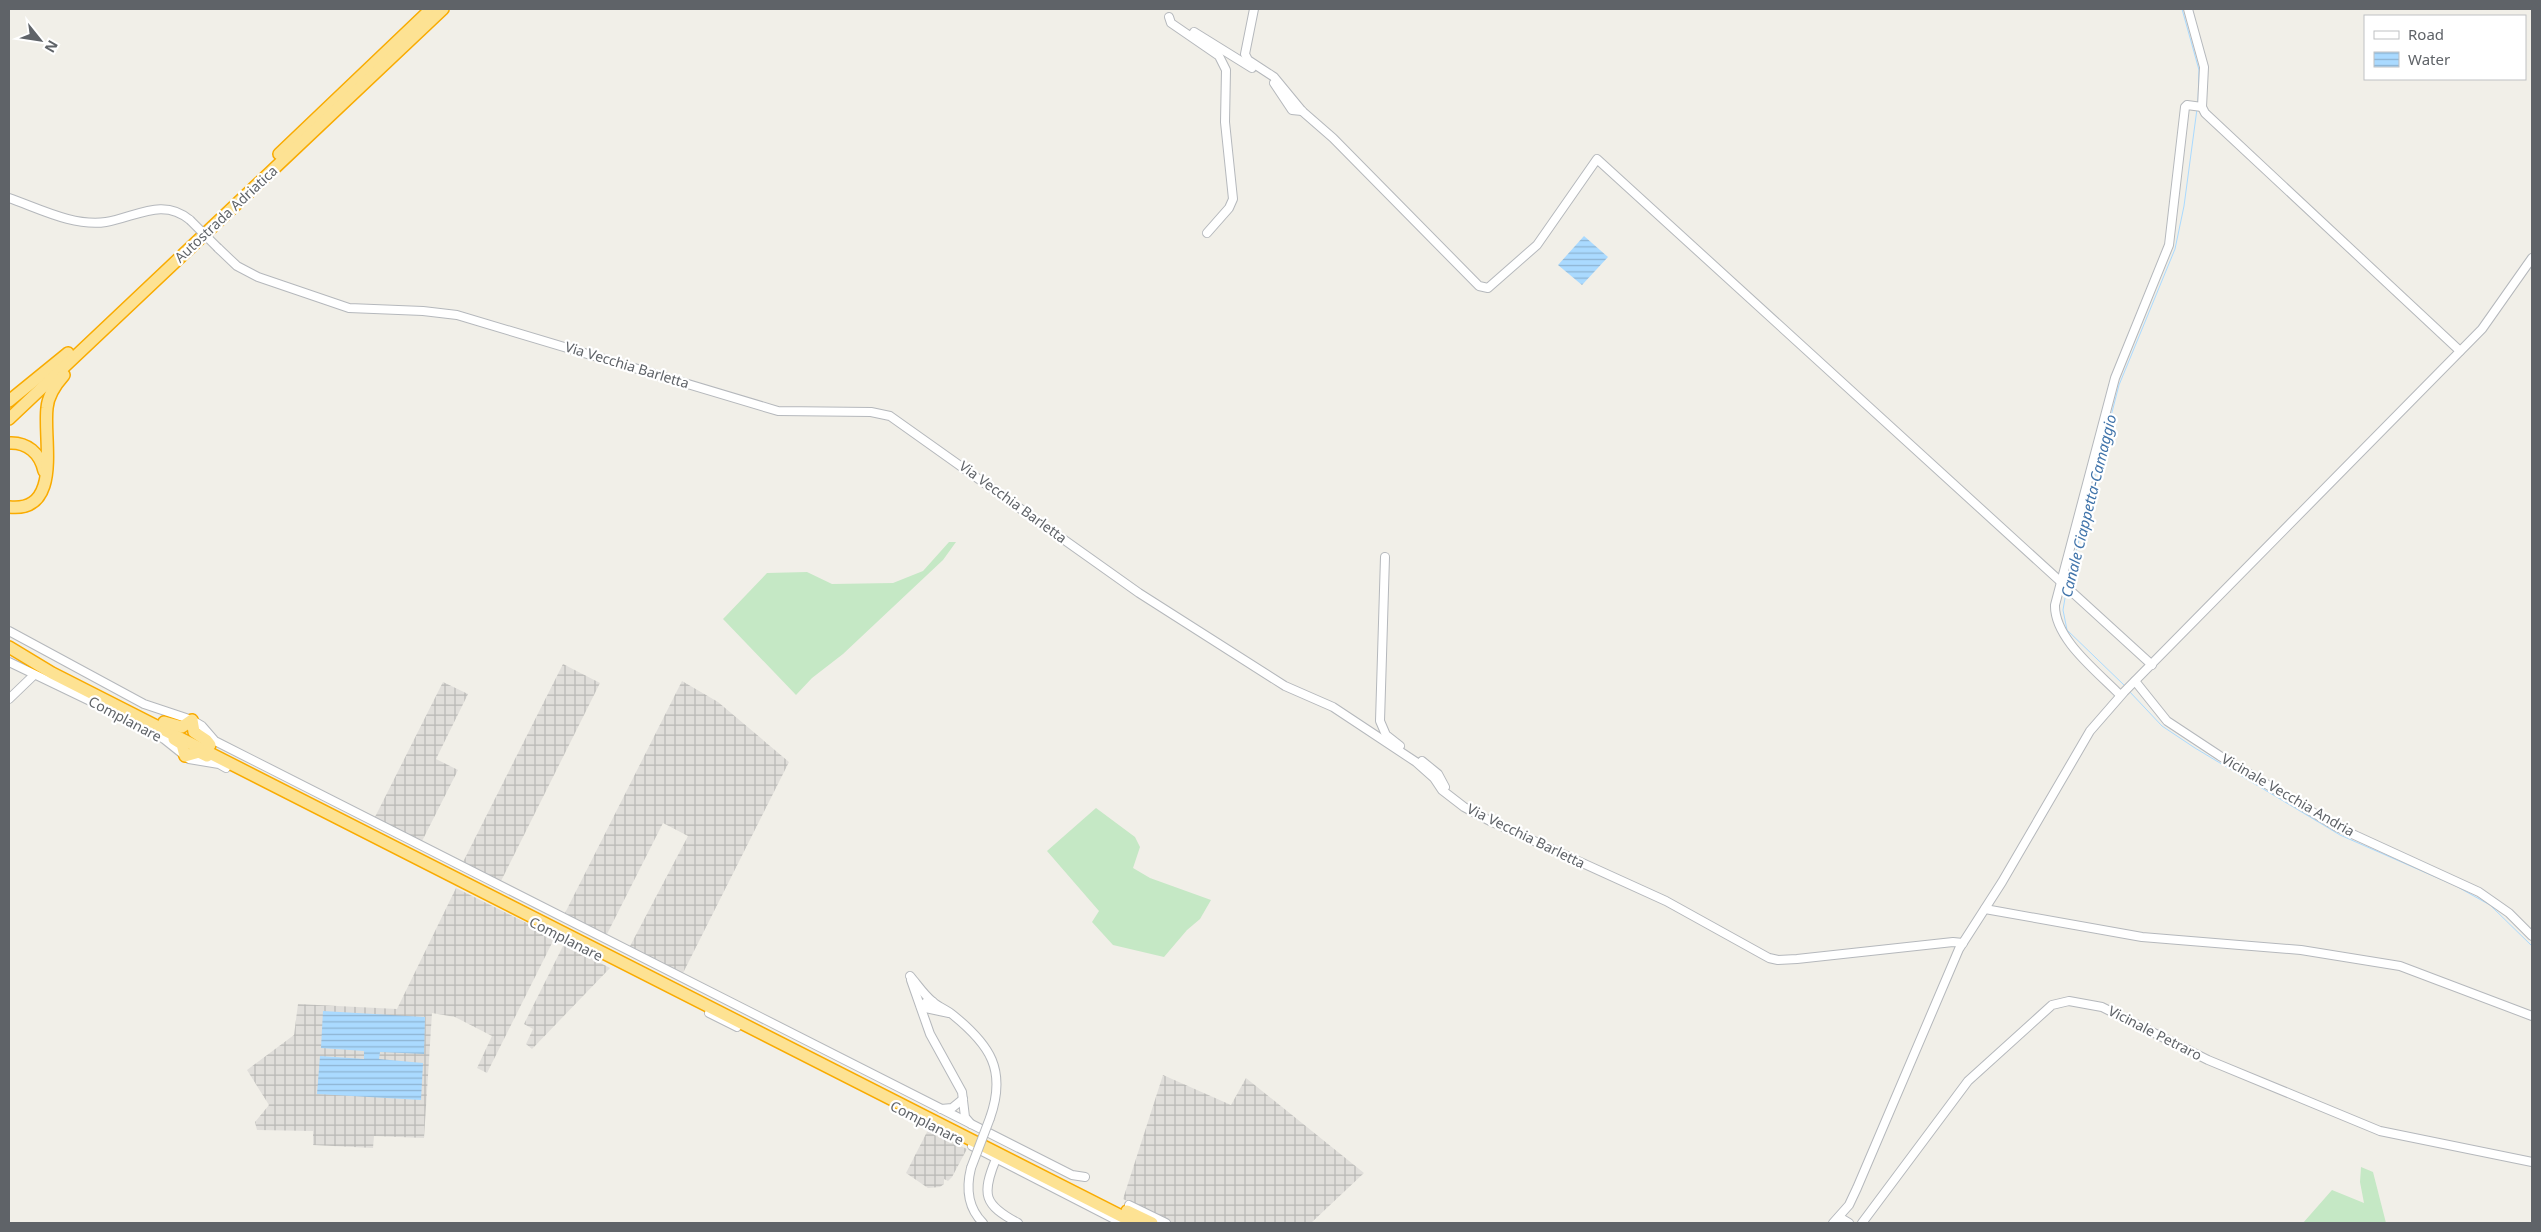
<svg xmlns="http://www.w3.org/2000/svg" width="2541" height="1232" viewBox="0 0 2541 1232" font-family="'Noto Sans',sans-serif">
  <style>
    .industrial { fill: url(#industrial-grid) }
    .grass { fill: #c5e8c5 }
    .water { fill: url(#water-rules) }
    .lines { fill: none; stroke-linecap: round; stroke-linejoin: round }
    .stream { stroke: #aadaff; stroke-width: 1 }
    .minor-casing { stroke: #b5b8bc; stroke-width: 10 }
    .highway-casing { stroke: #f9ab00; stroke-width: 14 }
    .minor { stroke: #fff; stroke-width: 8 }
    .highway { stroke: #fde293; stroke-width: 11 }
    .minor-bridge-casing { stroke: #b5b8bc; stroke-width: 10; stroke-linecap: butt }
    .minor-bridge { stroke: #fff; stroke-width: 8 }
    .labels { text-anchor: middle; stroke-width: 4.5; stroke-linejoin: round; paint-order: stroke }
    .street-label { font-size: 14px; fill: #5f6368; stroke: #fff }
    .water-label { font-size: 15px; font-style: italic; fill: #4174aa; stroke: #fff }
  </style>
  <defs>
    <pattern id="industrial-grid" width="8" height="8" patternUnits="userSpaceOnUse" patternTransform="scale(1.25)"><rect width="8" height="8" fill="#e0deda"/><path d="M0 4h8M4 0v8" fill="none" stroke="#b9b8b5"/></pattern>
    <pattern id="water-rules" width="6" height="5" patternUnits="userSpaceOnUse" patternTransform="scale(1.25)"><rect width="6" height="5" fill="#aadaff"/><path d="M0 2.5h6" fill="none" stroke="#8eb4d2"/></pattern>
  </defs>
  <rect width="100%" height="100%" fill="#f1efe8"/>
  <g class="industrial">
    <polygon points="563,664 600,683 500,883 462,864"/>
    <polygon points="682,681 718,702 789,762 682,975 629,948 688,836 663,823 606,936 564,915"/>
    <polygon points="443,682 468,694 436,759 458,770 421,843 374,819"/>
    <polygon points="456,888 555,937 487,1073 477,1068 492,1036 455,1017 432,1013 424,1138 374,1136 373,1148 313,1145 313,1131 257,1130 255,1122 269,1105 247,1070 294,1035 298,1004 397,1009"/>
    <polygon points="564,944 610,968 532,1049 526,1044 533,1029 524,1024"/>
    <polygon points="1163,1075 1231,1105 1246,1078 1364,1173 1311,1223 1172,1223 1123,1199"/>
    <polygon points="928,1130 967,1149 952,1177 948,1181 944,1179 944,1184 940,1187 928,1188 906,1173"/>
  </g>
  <g class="grass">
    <polygon points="949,542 956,542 943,560 843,654 812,678 796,695 723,619 767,573 807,572 832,584 893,583 923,571"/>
    <polygon points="1096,808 1135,837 1140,847 1133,868 1150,878 1211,900 1200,919 1187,930 1164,957 1113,945 1092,922 1099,911 1047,851"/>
    <polygon points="2361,1167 2373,1172 2386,1223 2303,1223 2332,1190 2364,1203 2360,1182"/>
  </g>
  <g class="water">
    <polygon points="1584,236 1608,257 1582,285 1558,265"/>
    <polygon points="323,1011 425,1017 424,1054 380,1052 379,1059 423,1063 421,1100 317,1094 320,1056 364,1059 364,1051 321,1048"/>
  </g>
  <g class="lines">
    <g class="stream">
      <polyline points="2182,9 2199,70 2198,103"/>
      <polyline points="2068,583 2119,385 2175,249 2184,206 2197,109"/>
      <polyline points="2066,592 2063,610 2067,630 2125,686"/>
      <polyline points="2129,691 2162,726 2195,748 2340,835 2456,886 2490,905 2532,946"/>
    </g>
    <g class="minor-casing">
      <g id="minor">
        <polyline points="1254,9 1245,54 1248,60 1274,77 1302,111 1333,138 1479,286 1488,288 1537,245 1597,159 2152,665"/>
        <polyline points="2188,9 2204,67 2202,107 2205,113 2460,351"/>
        <polyline points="1169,17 1171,23 1219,56 1226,70 1225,122 1233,199 1229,208 1207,233"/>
        <polyline points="1194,32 1252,68"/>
        <polyline points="1274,83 1292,110 1302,111"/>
        <path d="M9,198C38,208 74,227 106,222C136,217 163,197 190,220"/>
        <polyline points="218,248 237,266 258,277 349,308 423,311 457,315 778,411 871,412 890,416 1139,593 1285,686 1333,707 1416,762 1434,778 1442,790 1464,807 1490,821 1666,901 1769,958 1778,960 1797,959 1953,942 1963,943"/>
        <polyline points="1385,557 1380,721 1386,735 1400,746"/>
        <polyline points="9,631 144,704 192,720 202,726 215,741 1072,1175 1085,1177"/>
        <polyline points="9,662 142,726 164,739 189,759 219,764 226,768"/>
        <polyline points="2135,681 2167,721 2220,756 2337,827 2479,892 2509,913 2532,936"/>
        <path d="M2120,695C2098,672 2054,639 2055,605L2115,378L2169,245L2185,107L2187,105L2202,107"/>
        <polyline points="9,699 34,675"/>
        <polyline points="1422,761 1438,774 1445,787"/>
        <polyline points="1985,909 2142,937 2301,950 2400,966 2532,1016"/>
        <path d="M910,976C917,984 924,995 933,1002C939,1007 947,1010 953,1015C990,1045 1007,1070 990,1118"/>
        <polyline points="911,980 930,1034 962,1092 965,1117 971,1124"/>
        <polyline points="933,1002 925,1003 921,1007 949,1013"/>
        <polyline points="709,1013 737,1027"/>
        <polyline points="941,1109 952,1108 963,1099"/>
        <polyline points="972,1146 1122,1223"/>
        <path d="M996,1159C981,1195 984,1205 1018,1223"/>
        <path d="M971,1168C966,1188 968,1208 983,1223"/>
        <polyline points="1129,1205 1166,1223"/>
        <polyline points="1839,1217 1849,1223"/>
        <polyline points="1833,1223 1849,1205 1857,1188 1959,949 2002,882 2090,731 2124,692 2482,329 2532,258"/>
        <polyline points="1862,1223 1968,1081 2052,1005 2069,1001 2102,1007 2208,1060 2380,1131 2532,1162"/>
      </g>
    </g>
    <g class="highway-casing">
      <g id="highway">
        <polyline points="279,154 431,9"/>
        <polyline points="9,401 68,353"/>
        <polyline points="9,419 443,9"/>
        <path d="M9,443C27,442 40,453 44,471"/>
        <path d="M9,507C63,513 43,439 47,408C48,395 56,384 64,375"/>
        <polyline points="9,647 52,673 1135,1223"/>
        <polyline points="164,722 182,727 192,720 194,732 206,740 210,745"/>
        <polyline points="174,739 182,744 185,756 199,752 207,756"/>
        <polyline points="1127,1211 1152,1223"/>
      </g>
    </g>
    <use href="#minor" class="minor"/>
    <use href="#highway" class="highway"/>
    <g class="minor-bridge-casing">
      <g id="minor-bridge">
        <polyline points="190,220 218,248"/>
        <polyline points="971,1168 990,1118"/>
      </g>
    </g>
    <use href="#minor-bridge" class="minor-bridge"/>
  </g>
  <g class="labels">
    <g class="street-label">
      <text transform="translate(226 214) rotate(-43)" y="5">Autostrada Adriatica</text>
      <text transform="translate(627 365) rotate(17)" y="5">Via Vecchia Barletta</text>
      <text transform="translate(1013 502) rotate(36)" y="5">Via Vecchia Barletta</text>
      <text transform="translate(125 719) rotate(28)" y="5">Complanare</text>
      <text transform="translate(2288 795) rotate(30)" y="5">Vicinale Vecchia Andria</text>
      <text transform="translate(1526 836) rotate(26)" y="5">Via Vecchia Barletta</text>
      <text transform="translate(566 939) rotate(27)" y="5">Complanare</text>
      <text transform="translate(2155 1033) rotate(27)" y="5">Vicinale Petraro</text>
      <text transform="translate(927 1123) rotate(27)" y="5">Complanare</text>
    </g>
    <g class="water-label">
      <text transform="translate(2089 506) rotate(-76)" y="5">Canale Ciappetta-Camaggio</text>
    </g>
  </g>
  <rect width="2541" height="1232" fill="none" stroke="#5f6368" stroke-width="20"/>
  <rect x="2364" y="15" width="162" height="65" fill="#ffffff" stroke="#bfc1c3"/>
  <rect x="2374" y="31" width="25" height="8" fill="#ffffff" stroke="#bfc1c3"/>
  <text x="2408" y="40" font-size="15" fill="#5f6368">Road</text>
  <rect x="2374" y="52" width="25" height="15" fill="url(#water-rules)" stroke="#bfc1c3"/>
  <text x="2408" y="65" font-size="15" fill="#5f6368">Water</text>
  <g transform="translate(40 40) rotate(120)" stroke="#ffffff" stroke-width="4" paint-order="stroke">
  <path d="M0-4L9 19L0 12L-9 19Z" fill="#5f6368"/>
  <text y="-8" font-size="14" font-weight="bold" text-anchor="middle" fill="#5f6368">N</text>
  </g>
</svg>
